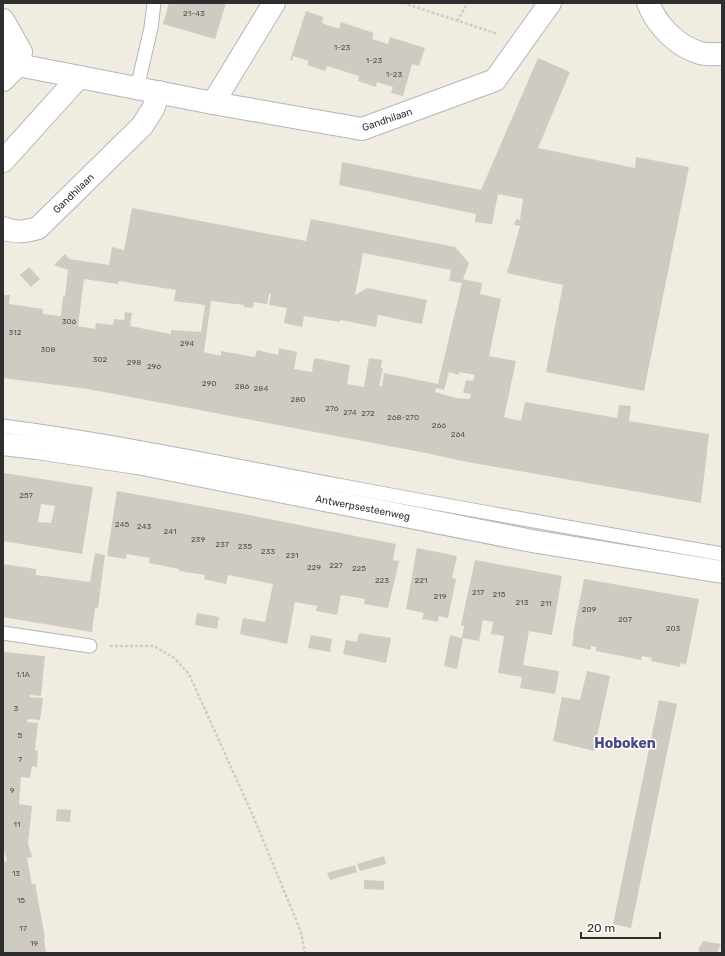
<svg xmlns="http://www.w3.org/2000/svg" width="725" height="956" viewBox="0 0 725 956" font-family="Rubik,sans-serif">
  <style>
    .building { fill: #cfcbc2; fill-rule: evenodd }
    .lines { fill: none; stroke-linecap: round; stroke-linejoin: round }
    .service-casing { stroke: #b3b4c2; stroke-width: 15 }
    .minor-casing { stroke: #b3b4c2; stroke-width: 24 }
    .tertiary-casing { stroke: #b3b4c2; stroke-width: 24 }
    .path { stroke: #cdcdcd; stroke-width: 2.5; stroke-dasharray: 3 2; stroke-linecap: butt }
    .service { stroke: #fff; stroke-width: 13 }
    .minor { stroke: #fff; stroke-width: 22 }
    .tertiary { stroke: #fff; stroke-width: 22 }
    .labels { text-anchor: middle; stroke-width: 3; stroke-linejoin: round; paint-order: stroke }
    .number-label { font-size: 8px; fill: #565553 }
    .street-label { font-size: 10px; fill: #2e2e2e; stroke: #fff }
    .district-label { font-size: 14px; font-weight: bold; fill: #494984; stroke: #fff }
  </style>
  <rect width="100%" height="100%" fill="#f0ecdf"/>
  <g class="building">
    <polygon points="169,3 226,3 215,39 163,24"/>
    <polygon points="306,11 323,17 322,23 339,29 341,22 374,33 372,39 388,44 390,37 425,48 419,66 412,64 403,96 391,93 393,87 377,82 376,87 358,81 359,76 327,66 325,71 307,65 309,61 293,56 292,61 290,60"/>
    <polygon points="538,58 570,72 538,148 635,168 636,157 689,167 644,391 546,372 563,285 507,273 520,226 514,225 516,219 520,220 523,199 498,194 492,224 475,222 476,214 339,185 342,162 481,190"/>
    <path d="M132,208L306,241L311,219L455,247L469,263L463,279L482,283L480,294L501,299L489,356L516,361L504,417L521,421L525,402L617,418L619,405L631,406L629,421L709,434L701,503L462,461L421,452L88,389L3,378V295H10L9,304L43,309V314L61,316L63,296L65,297L68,270L54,265L65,254L69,259L109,265L112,247L124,250ZM363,253L451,270L449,281L462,283L438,384L384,373L382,386H379L383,369L381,368L382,360L369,358L364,387L347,384L350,365L314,358L312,372L294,369L297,352L279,348L278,355L257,350L255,357L221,351V356L204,352L211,301L244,305V307L253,308L254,302L267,304L269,294H271L269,305L287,308L284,323L302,327L304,316L340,322L341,320L376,327L378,315L422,324L427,300L367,288L355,295ZM84,279L118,284L119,281L176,290L174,301L205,305L201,332L171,330V334L130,326L132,313L125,312L124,320L114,319L113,325L96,323L95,329L78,326ZM449,372L459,375V372L475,375L473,381L466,380L463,393L471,394L470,399L456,398L435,392L436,388L444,390Z"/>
    <polygon points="29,267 40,279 31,287 20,275"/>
    <path d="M4,473L93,487L82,554L3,541V486ZM41,504L55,506L51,523L38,522Z"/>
    <polygon points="117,491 239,513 396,544 393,560 399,561 388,608 364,604 365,599 341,595 337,615 316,611 317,606 295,602 287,644 240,634 243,618 265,622 273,584 228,575 226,584 204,579 205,575 179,571 179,569 149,563 150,558 127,554 126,559 107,556"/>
    <polygon points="417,548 457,556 452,578 456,579 448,618 439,616 438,622 422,619 424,613 406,609"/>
    <polygon points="95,553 105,555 98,608 95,608 92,632 3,617 3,564 36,569 36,575 90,582"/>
    <polygon points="475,560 562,576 552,635 529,631 523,665 559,671 555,694 520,688 522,677 498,673 504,636 491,634 493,622 483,620 479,641 463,638 457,669 444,666 450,635 462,638 464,626 461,625"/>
    <polygon points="584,579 699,599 686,665 680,663 680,667 651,661 652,658 642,656 641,660 596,651 596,647 591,646 591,650 572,646 574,635 573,634"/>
    <polygon points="197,613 219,617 217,629 195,625"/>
    <polygon points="359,633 391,638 386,663 343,654 346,640 357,642"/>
    <polygon points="311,635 332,639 330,652 308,648"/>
    <polygon points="3,652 45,656 41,696 30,695 30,697 43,698 40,720 28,719 27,722 38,723 35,750 38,751 37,767 32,766 30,778 21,777 19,804 32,806 28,844 32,857 27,858 32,885 35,883 45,938 44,939 46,953 4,953 3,946 3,862 7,861 3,847"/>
    <polygon points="587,671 610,676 594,751 553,741 562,697 580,700"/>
    <polygon points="659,700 677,704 631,928 613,924"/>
    <polygon points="57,809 71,810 70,822 56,821"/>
    <polygon points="384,856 386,864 360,871 357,864"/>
    <polygon points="355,865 357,872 330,880 327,873"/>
    <polygon points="364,880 384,881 384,890 364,889"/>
    <polygon points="703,941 721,944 717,953 701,953 698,950"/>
  </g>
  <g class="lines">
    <g class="service-casing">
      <g id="service">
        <polyline points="137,88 151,28 154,3"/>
        <path d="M3,426C117,441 230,465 343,486C469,510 595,532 722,554"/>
        <polyline points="3,633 90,646"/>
      </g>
    </g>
    <g class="minor-casing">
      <g id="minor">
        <path d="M648,3C657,26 677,46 700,53C706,55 716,54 722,54"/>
        <polyline points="3,20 21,52 18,65 3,80"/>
        <polyline points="3,51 18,65 213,103 362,129 495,80 550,3"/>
        <polyline points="213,103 274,3"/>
        <polyline points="3,161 79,77"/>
        <path d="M3,228C15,233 25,232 38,228L142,126L153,109L159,92"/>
      </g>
    </g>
    <g class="tertiary-casing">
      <polyline id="tertiary" points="3,444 37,448 137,463 532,541 722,572"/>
    </g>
    <g class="path">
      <polyline points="403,3 498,34"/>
      <polyline points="457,21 468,3"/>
      <polyline points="110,646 154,646 174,658 189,674 254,818 301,932 305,953"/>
    </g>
    <use href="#service" class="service"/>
    <use href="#minor" class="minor"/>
    <use href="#tertiary" class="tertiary"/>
  </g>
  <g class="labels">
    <g class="number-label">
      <text x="194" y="16">21-43</text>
      <text x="342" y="50">1-23</text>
      <text x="374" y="63">1-23</text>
      <text x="394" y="77">1-23</text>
      <text x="69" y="324">306</text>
      <text x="15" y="335">312</text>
      <text x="187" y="346">294</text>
      <text x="48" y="352">308</text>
      <text x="100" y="362">302</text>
      <text x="134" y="365">298</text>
      <text x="154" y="369">296</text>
      <text x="209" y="386">290</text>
      <text x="242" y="389">286</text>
      <text x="261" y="391">284</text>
      <text x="298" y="402">280</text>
      <text x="332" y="411">276</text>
      <text x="350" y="415">274</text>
      <text x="368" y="416">272</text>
      <text x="403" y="420">268-270</text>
      <text x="439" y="428">266</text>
      <text x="458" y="437">264</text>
      <text x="26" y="498">257</text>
      <text x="122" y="527">245</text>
      <text x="144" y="529">243</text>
      <text x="170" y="534">241</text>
      <text x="198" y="542">239</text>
      <text x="222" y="547">237</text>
      <text x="245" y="549">235</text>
      <text x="268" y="554">233</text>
      <text x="292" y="558">231</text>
      <text x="336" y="568">227</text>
      <text x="314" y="570">229</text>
      <text x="359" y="571">225</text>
      <text x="382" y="583">223</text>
      <text x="421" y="583">221</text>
      <text x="478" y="595">217</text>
      <text x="499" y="597">215</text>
      <text x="440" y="599">219</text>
      <text x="522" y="605">213</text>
      <text x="546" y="606">211</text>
      <text x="589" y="612">209</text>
      <text x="625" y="622">207</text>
      <text x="673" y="631">203</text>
      <text x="23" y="677">1,1A</text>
      <text x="16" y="711">3</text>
      <text x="20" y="738">5</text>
      <text x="20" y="762">7</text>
      <text x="12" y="793">9</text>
      <text x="17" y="827">11</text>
      <text x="16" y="876">13</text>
      <text x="21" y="903">15</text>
      <text x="23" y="931">17</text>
      <text x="34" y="946">19</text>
    </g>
    <g class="street-label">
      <text transform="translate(387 119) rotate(-19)" y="4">Gandhilaan</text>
      <text transform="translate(73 193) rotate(-44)" y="4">Gandhilaan</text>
      <text transform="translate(363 507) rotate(11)" y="4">Antwerpsesteenweg</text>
    </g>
    <g class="district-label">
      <text x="625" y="748">Hoboken</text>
    </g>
  </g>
  <rect width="725" height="956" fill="none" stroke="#2e2e2e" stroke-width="8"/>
  <path d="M581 932v6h79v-6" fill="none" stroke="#2e2e2e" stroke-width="2"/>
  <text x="587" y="932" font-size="12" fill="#2e2e2e" stroke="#ffffff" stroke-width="3" paint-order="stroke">20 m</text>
</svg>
